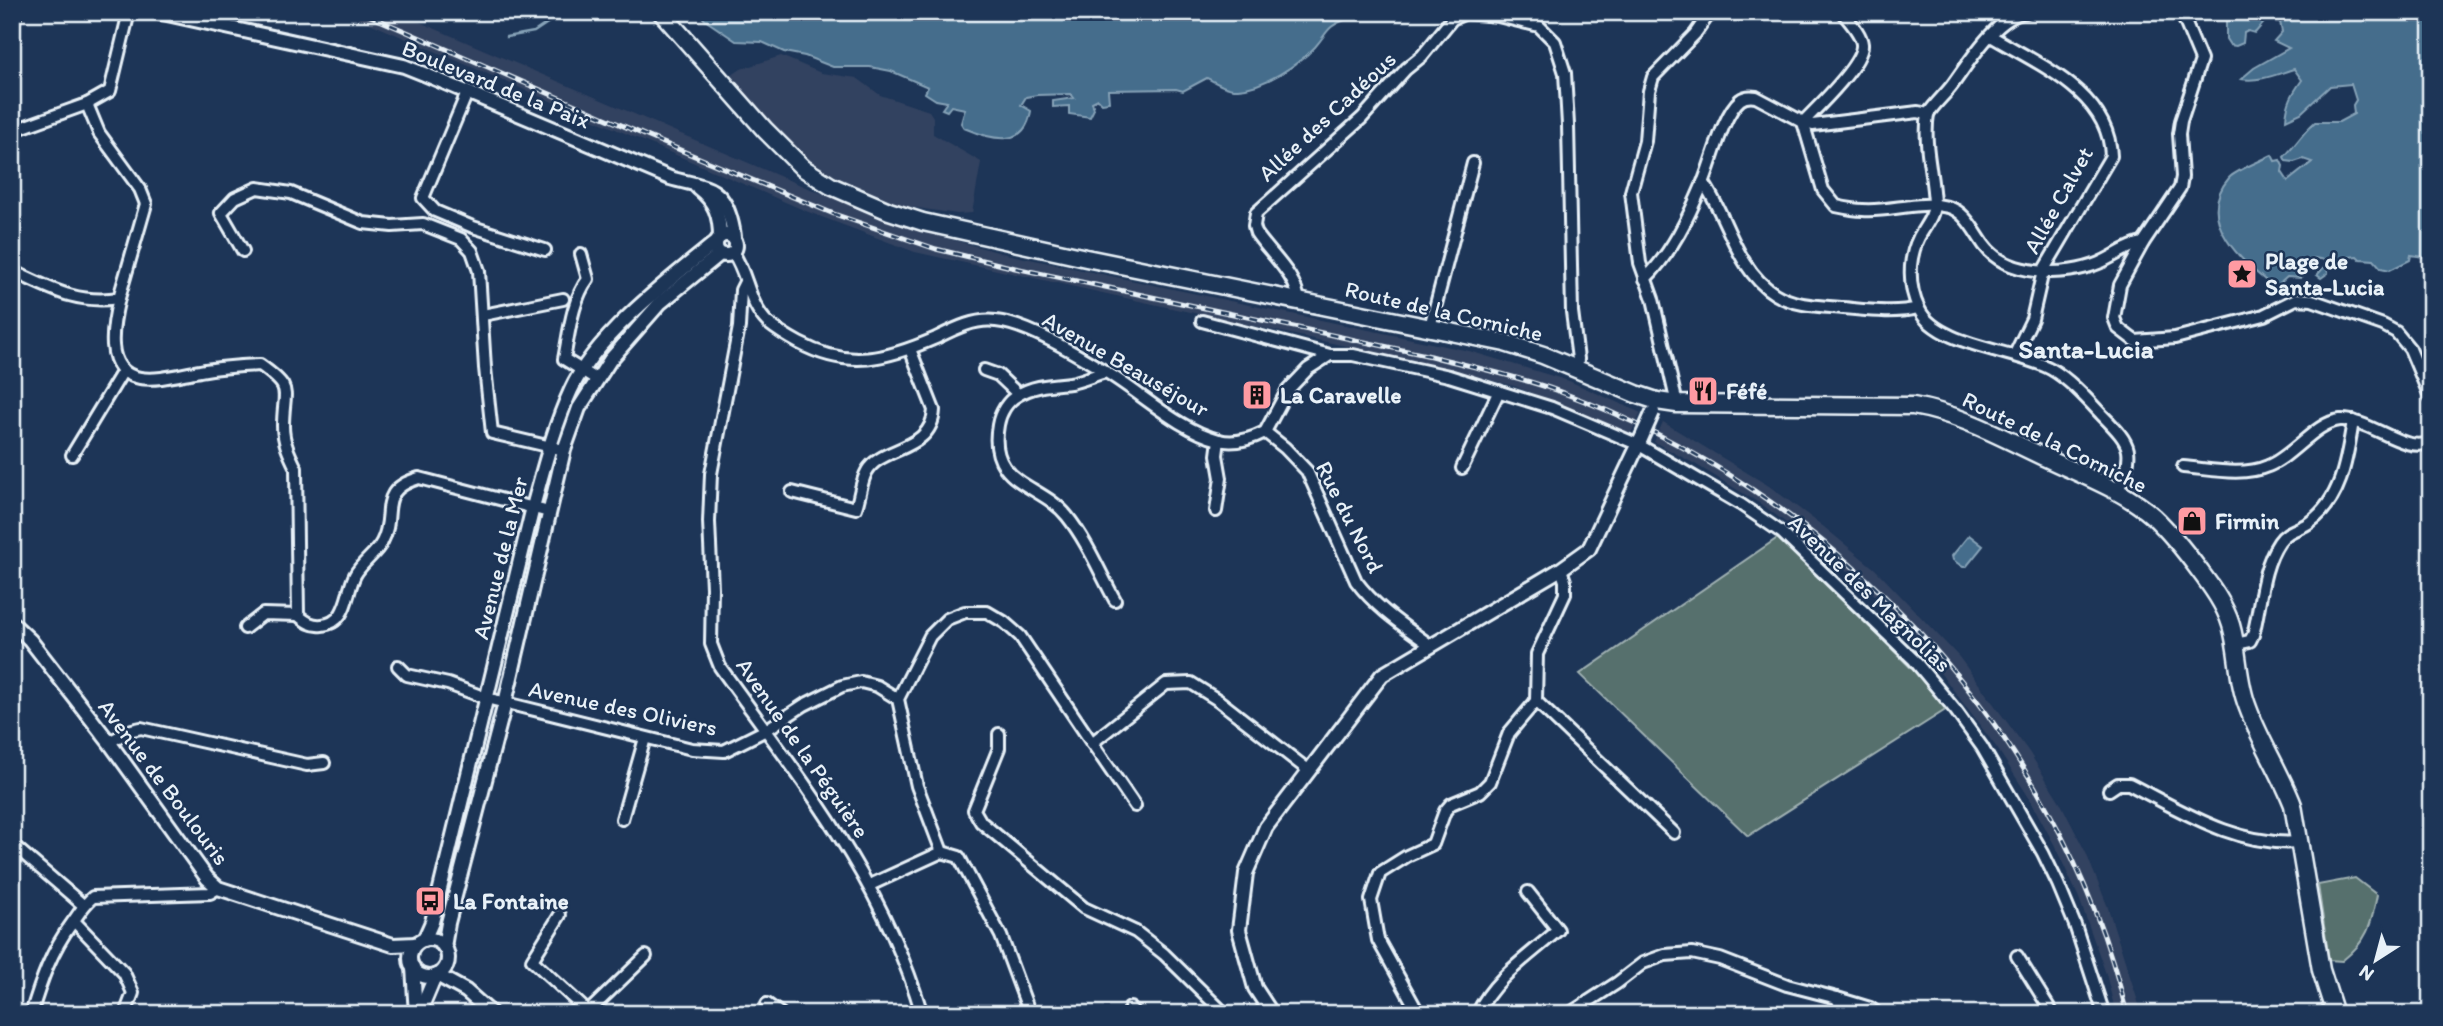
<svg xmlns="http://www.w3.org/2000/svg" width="2443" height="1026" viewBox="0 0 2443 1026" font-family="Itim,sans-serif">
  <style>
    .built { fill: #334260 }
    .green { fill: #56706d; stroke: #9fb0b2; stroke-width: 2 }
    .water { fill: #456d8c; stroke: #86a2b7; stroke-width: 2 }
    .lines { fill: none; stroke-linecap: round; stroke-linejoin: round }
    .stream { stroke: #86a2b7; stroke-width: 2.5 }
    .minor-casing { stroke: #e8f1f8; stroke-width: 16 }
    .tertiary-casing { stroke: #e8f1f8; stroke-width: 18 }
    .primary-casing { stroke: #e8f1f8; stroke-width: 21 }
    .minor { stroke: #1d3557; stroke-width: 10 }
    .tertiary { stroke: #1d3557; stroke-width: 12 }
    .primary { stroke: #1d3557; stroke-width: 16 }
    .rail-casing { stroke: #e8f1f8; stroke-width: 5 }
    .rail { stroke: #1d3557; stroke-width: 2.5; stroke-dasharray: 8; stroke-linecap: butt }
    .tertiary-bridge-casing { stroke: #e8f1f8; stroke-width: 18; stroke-linecap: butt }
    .tertiary-bridge { stroke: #1d3557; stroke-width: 12 }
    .labels { text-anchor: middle; stroke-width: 5; stroke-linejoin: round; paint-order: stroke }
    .street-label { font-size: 23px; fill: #e8f1f8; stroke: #1d3557 }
    .poi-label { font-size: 23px; font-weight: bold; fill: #e8f1f8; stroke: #1d3557; text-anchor: start }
    .quarter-label { font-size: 26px; font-weight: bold; fill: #e8f1f8; stroke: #1d3557 }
  </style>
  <rect width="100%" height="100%" fill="#1d3557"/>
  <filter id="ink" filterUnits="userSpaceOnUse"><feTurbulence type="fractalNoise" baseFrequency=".0143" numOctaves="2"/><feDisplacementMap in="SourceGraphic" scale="14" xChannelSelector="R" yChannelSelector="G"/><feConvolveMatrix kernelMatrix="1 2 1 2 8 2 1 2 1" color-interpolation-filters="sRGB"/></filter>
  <g filter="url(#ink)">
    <g class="built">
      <polygon points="344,12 396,12 793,182 876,215 935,235 1001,253 1469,351 1569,381 1641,413 1631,433 1514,386 1441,367 915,252 806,211"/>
      <polygon points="781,56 821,73 857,78 880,95 929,111 933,117 933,134 981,162 972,213 957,214 898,205 863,192 819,171 755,107 735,82 732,75 741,69"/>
      <polygon points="1663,422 1769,486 1824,527 1875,569 1959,657 2029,752 2060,802 2086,853 2107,905 2142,1014 2116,1014 2106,974 2079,898 2054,844 2028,796 1997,748 1923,650 1884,603 1833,559 1764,506 1695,464 1654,442"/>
    </g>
    <g class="green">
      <polygon points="1779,537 1794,548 1886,638 1884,641 1927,684 1947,709 1748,836 1580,674"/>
      <path d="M2355,878L2377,895C2371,926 2368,940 2342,961L2329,960L2318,885Z"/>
    </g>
    <g class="water">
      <path d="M698,12H1350L1347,19C1326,27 1329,31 1315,47C1297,66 1264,87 1238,89C1228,90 1216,83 1207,78L1183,91L1176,89L1108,90L1109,102L1102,103L1098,99L1092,102L1094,109L1090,117L1069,114V106L1053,107V101L1074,98L1071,94L1037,95L1026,97L1021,105L1031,111C1025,150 990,139 964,128L961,123L965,109L951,106L947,111L942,109L947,102L936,100L925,93L928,87L891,71L870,67H833L805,56L784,52L762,42L736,41L705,20Z"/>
      <path d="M2227,12H2431L2429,264L2424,261V257L2411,255L2410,260L2390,270L2381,268L2374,260L2360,259L2357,256L2349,257L2343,261L2334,259L2327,268L2328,273L2321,278L2317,275L2326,265L2327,260L2314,258L2309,271L2301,278L2287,277L2275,288C2244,264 2193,220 2229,178C2236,170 2261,161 2272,155L2275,161L2280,160L2283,166L2282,172L2288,181L2312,162L2303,159L2294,162L2286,161L2284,157C2296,145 2303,132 2315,122H2339L2354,114L2353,105L2356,100L2351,84L2330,86L2301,113L2286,120C2287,103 2292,94 2302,80L2294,69C2277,74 2260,82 2241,79L2254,68L2289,48L2274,41L2282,32L2280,22L2266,20L2255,33L2248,31L2244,33L2243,43L2236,46L2230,45L2226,39V21L2232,15Z"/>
      <polygon points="1969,535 1983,546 1966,567 1963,567 1953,560 1952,556"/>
    </g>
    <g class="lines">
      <polyline class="stream" points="506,37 534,32 564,12"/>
      <g class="minor-casing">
        <g id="minor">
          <path d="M1842,12C1849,21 1861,33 1862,44C1864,63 1817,108 1803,122L1823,190L1836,206C1845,208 1854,210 1863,210C1891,212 1919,200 1948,207C1965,211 1974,231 1984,245C2007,277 2066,277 2099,263C2114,257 2126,246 2143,243"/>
          <polyline points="2181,12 2201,60 2181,121 2179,134 2182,177 2180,188 2143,243 2120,285 2114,318 2118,328 2135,341 2175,338 2264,315 2296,299 2312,300 2383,325 2396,332 2410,349 2431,399"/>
          <polyline points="12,27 16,12"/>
          <path d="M1991,36C2037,64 2109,92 2111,156L2043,271L2032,319L2015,354"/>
          <polyline points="467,93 423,198 435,211 473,227 545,250"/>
          <path d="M1928,114C1923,145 1933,173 1934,204C1934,216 1925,226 1919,237C1908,259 1908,286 1919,309C1936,346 2016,350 2051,369C2069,379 2087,399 2102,415C2133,446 2135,451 2117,493"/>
          <polyline points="12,131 87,104 110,91 129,12"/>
          <path d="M1703,182C1728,217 1736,270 1775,294C1794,306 1821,306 1843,308C1866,310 1895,314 1918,308"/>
          <polyline points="243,251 221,213 235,198 257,188 291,193 363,223 392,226 423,224 461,239 472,251 479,271 485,368 492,433 564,450"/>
          <path d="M733,253C748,274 748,304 768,323C778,331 788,337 799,343C849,370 887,359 936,338C954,329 975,318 996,321C1028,324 1078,355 1106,372C1141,393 1179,430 1219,440C1234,444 1251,439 1265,432L1287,391L1308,369L1330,355H1353L1449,376L1552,408L1639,445L1740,504L1781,532L1914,660L1956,711L1982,747L2043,853L2058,884L2075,925L2104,1014"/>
          <path d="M581,254L588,279C572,300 569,334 564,359L596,379"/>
          <path d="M21,275C55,291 80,304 119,298L146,204L140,189L99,133L87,104"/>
          <path d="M1645,279C1672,253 1689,216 1703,183C1712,162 1723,114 1740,100C1745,96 1750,96 1756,97L1803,122L1813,125L1918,112L1928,114C1935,103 1945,95 1953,84C1969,62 1997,16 2026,12"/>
          <path d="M745,282L741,290L739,327L711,474L709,522L712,588L711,644L720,667C801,780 882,878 922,1014"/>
          <path d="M119,298C113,323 102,372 140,378C158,381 181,374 200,371C220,367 239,366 260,365C295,390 283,389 283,426C283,441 289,454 296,468L298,615"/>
          <path d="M1299,302C1297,275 1270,254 1256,233L1254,226L1256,213L1362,118L1406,69L1422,56L1452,19L1466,13L1498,16L1539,26L1555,42L1565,73L1568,125L1572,312L1578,359L1577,369"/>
          <polyline points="483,315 563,299"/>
          <polyline points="1202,321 1330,355"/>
          <polyline points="1430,327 1473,163"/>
          <polyline points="984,370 998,375 1018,394"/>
          <path d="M1106,372C1094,375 1082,381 1070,383C1052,385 1034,385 1018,395C1007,401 1000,413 998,425C987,485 1041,483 1067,516C1087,541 1100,573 1115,600"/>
          <polyline points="1677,404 1653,299 1640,263 1631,192 1645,141 1649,91 1653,77 1695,34 1707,17 1716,12"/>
          <path d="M1265,432L1285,448L1307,471L1356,581C1376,608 1404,626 1430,645"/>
          <polyline points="72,455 123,371"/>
          <path d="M2183,467C2209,469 2243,477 2268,466C2292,457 2316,422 2340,420C2370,418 2404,455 2431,442"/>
          <polyline points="1462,468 1499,391"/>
          <path d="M792,492L856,508C860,497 861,481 867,471C881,446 932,452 934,410L910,349"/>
          <polyline points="1216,511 1221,478 1217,455 1219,440"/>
          <path d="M298,615C306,622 312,626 322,625C348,623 346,592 355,575C362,562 376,554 382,542C397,514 375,491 419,478L549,512"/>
          <polyline points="245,628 263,614 298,615"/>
          <path d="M2236,644L2250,641L2253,635C2261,605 2261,569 2279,542C2287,530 2299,530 2310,522C2342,499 2347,458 2353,421"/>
          <polyline points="398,666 407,675 448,684 486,698 692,749 724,751 766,730 804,705 842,686 861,682 877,686 898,699"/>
          <polyline points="1536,701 1674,833"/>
          <polyline points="999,734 999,748 974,810 981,822 1084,908 1136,932 1164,954 1225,1014"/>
          <polyline points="109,742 132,730 141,728 307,765 324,763"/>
          <polyline points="1092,743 1135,806"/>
          <path d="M2109,790L2118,784H2129C2182,811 2237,847 2299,842"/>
          <polyline points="622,819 645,738"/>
          <polyline points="12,844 83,905"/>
          <polyline points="870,885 942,852"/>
          <polyline points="560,915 532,960 588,1012"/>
          <polyline points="74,921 124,973 133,993 125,1014"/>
          <polyline points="2017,956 2053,1014"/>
          <polyline points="1837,998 1870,1008 1878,1014"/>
          <polyline points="767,1004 781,1014"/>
          <polyline points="1130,1008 1136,1014"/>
          <path d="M31,1014C41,981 51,951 72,923C79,914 83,905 93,897L210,893L218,888"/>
          <polyline points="586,1014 646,956"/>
          <polyline points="1030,1014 1001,936 959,857 942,852 917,786 898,699 930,636 947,619 965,612 987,612 1004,622 1020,636 1092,743 1166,684 1191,683 1218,700 1308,770"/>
          <polyline points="1419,1014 1378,940 1371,900 1380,873 1407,856 1433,844 1445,811 1451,804 1480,792 1490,782 1509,733 1536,701 1537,654 1565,594 1565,581 1561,569"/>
          <path d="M1477,1014C1494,978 1529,956 1558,930L1528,892"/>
          <polyline points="1569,1014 1617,983 1643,963 1665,955 1692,953 1720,959 1787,985 1837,998 1844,1014"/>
        </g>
      </g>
      <g class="tertiary-casing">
        <g id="tertiary">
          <path d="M158,12L404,66L424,74L670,178C700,187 720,183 730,217C732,224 734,231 734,239"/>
          <path d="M698,188C715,201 720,216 720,237"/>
          <circle cx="726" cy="245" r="10"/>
          <polyline points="12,623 30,640 109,742 207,878 218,888 393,945 416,944"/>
          <circle cx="429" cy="958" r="19"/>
          <path d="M424,940L432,922L533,507C544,467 554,427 571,390C595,336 670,279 716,242"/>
          <polyline points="444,947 448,923 505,703 564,450 579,408 610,360 660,303 720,254"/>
          <polyline points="413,967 416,1014"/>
          <polyline points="437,975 466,991 492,1014"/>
          <polyline points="419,1014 435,976"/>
          <polyline points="1272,1014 1255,988 1239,930 1246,873 1266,827 1382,675 1561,569 1589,549 1641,439"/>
        </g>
      </g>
      <g class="primary-casing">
        <path id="primary" d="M661,12L765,130L803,168L831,186L889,211L923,222L1086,258L1505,343L1543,355L1636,394L1657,401L1677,404L1913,406C1961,414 2003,438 2046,458C2081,475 2124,490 2154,517C2171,533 2185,551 2199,570C2211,586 2225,605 2231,625C2239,652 2237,681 2248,708C2260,741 2280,771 2293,805L2321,970L2335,1014"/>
      </g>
      <use href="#minor" class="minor"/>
      <use href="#tertiary" class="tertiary"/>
      <use href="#primary" class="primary"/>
      <g class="rail-casing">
        <path id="rail" d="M361,12L649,137L834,214L936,249L1015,268L1431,356C1473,367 1517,376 1558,391C1833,491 2058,727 2127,1014"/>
      </g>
      <use href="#rail" class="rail"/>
      <g class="tertiary-bridge-casing">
        <polyline id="tertiary-bridge" points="1641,439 1653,412"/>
      </g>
      <use href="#tertiary-bridge" class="tertiary-bridge"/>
    </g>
  </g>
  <defs>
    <g id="sight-square" transform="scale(1.575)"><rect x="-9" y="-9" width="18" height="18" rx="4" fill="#ff9aa2" stroke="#1d3557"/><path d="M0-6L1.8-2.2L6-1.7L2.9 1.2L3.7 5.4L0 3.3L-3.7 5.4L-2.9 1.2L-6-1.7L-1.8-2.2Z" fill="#111"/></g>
    <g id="restaurant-square" transform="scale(1.575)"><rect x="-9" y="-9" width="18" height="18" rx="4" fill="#ff9aa2" stroke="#1d3557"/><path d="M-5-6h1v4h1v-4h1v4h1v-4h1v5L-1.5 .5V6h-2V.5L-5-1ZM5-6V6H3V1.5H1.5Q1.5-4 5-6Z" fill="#111"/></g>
    <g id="building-square" transform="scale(1.575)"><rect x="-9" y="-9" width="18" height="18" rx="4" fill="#ff9aa2" stroke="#1d3557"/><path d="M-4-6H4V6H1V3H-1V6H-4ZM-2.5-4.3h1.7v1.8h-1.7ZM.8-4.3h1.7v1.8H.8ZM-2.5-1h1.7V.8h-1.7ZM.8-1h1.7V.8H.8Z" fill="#111"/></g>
    <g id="shop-square" transform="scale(1.575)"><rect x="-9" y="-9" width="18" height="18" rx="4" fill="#ff9aa2" stroke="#1d3557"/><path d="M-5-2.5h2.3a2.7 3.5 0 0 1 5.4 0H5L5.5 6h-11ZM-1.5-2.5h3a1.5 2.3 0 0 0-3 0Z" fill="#111"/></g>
    <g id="bus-square" transform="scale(1.575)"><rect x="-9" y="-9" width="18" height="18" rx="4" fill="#ff9aa2" stroke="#1d3557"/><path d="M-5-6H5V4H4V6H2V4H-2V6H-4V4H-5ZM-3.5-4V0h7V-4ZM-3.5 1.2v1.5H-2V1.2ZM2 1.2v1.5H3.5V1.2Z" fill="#111"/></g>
  </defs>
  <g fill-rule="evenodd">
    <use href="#sight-square" x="2242" y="274"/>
    <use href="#restaurant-square" x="1703" y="391"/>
    <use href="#building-square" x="1257" y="395"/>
    <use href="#shop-square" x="2192" y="521"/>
    <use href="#bus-square" x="430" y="901"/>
  </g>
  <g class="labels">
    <g class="street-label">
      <text transform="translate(496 84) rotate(22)" y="8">Boulevard de la Paix</text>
      <text transform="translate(1327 116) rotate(-43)" y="8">Allée des Cadéous</text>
      <text transform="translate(2058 200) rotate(-61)" y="8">Allée Calvet</text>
      <text transform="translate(1444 311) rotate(13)" y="8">Route de la Corniche</text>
      <text transform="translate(1126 364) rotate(30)" y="8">Avenue Beauséjour</text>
      <text transform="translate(2055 442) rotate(26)" y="8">Route de la Corniche</text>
      <text transform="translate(1350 517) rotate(63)" y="8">Rue du Nord</text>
      <text transform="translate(500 558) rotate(-76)" y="8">Avenue de la Mer</text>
      <text transform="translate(1870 593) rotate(44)" y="8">Avenue des Magnolias</text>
      <text transform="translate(623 708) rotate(12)" y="8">Avenue des Oliviers</text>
      <text transform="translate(803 748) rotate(55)" y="8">Avenue de la Péguière</text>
      <text transform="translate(164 782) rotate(53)" y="8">Avenue de Boulouris</text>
    </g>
    <g class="poi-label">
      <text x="2265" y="269">Plage de<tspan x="2265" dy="26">Santa-Lucia</tspan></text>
      <text x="1726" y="399">Féfé</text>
      <text x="1280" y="403">La Caravelle</text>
      <text x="2215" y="529">Firmin</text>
      <text x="453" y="909">La Fontaine</text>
    </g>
    <g class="quarter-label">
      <text x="2086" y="358">Santa-Lucia</text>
    </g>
  </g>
  <rect width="2443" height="1026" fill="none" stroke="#1d3557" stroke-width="42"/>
  <rect x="21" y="21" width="2401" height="984" fill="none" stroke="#e8f1f8" stroke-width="2.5" filter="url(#ink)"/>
  <g transform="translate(2376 960) rotate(216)" stroke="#1d3557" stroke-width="5" paint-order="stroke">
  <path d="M0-5L12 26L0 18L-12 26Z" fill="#e8f1f8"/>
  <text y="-10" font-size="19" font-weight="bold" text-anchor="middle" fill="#e8f1f8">N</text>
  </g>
</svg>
